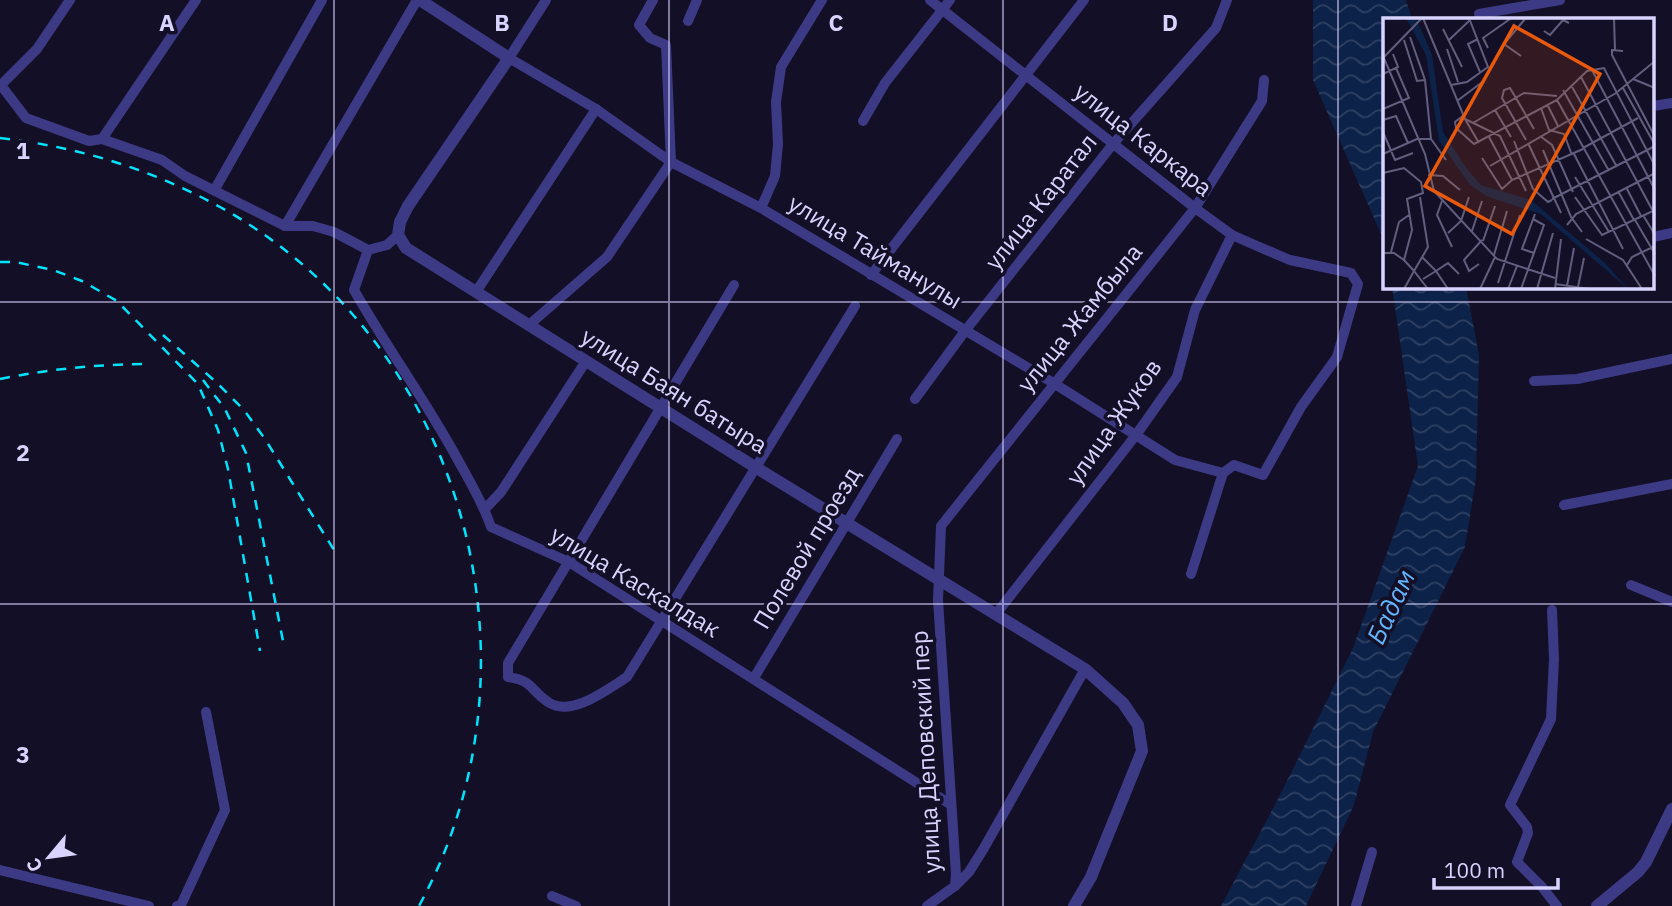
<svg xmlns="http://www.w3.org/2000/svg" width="1672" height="906" viewBox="0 0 1672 906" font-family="'IBM Plex Sans',sans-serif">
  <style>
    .water { fill: url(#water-waves) }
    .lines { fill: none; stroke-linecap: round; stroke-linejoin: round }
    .minor { stroke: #3d3a85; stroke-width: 10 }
    .tertiary { stroke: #3d3a85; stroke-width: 12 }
    .rail { stroke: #00e5ff; stroke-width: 2.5; stroke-dasharray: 10 9; stroke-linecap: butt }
    .grid { fill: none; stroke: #d9d4ff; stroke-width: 2; stroke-opacity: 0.55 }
    .labels { text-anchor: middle; stroke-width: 7; stroke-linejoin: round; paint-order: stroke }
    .street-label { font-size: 24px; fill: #d9d4ff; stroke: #130f26 }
    .water-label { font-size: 26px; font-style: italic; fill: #62b6ff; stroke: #130f26 }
    .inset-road { fill: none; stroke: #625e7d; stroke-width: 2 }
    .view { fill: #e8590c; fill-opacity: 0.15; stroke: #e8590c; stroke-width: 3.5 }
    .inset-edge { fill: none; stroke: #d9d4ff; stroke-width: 3.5 }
    .grid-label { font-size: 23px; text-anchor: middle; font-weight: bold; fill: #d9d4ff; stroke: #130f26; stroke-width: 7; stroke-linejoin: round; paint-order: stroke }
  </style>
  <defs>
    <pattern id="water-waves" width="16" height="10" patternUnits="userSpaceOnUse" patternTransform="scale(1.75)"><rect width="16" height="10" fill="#0c2248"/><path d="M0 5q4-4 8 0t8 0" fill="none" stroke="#2f4163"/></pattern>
  </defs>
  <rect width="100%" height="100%" fill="#130f26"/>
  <g class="water">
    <polygon points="1313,0 1406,0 1412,19 1385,19 1385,243 1313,80"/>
    <polygon points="1392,287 1466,287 1479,355 1476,478 1465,547 1373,732 1354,805 1306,906 1221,906 1279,797 1353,648 1418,466"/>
  </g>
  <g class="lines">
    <g class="minor">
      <polyline points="546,0 509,58 596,109 671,162 761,208 1055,384 1175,460 1223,473"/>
      <polyline points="930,0 1195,208 1232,235 1257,246 1290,260 1351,273 1358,284 1337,357 1301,407 1263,475 1234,465 1223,473 1191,574"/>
      <polyline points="1479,14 1560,0"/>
      <polyline points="688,21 697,0"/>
      <polyline points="0,84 26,118 89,141 102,139 162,160 185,176 285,226 313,226 334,232 368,250 387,245 398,235"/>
      <polyline points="1,85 37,49 70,0"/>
      <polyline points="1653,106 1672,103"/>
      <polyline points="863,121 885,83 950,0"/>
      <polyline points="102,139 196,0"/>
      <polyline points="215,189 322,0"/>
      <polyline points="761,208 775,176 778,144 776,102 781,67 822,0"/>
      <polyline points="285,226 417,0"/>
      <polyline points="1653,237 1672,233"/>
      <path d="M368,250L354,290C387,348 426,401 458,460C470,482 483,503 491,527L569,562L950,804"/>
      <polyline points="871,275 1084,0"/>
      <path d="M734,285L508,663V677C536,682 528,689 548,702C571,718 608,689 627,677L855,306"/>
      <polyline points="476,292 596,109"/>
      <polyline points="529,325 607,257 671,162 666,45 650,38 639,25 653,0"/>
      <polyline points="1534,381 1577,379 1672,359"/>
      <polyline points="915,399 965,331 1113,144 1216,28 1227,0"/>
      <polyline points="1564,505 1672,484"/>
      <polyline points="485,509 501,492 586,361"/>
      <polyline points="1631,585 1672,602"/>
      <polyline points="1552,610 1554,659 1551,719 1510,805 1527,827 1528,833 1517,862 1542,887 1557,906"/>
      <polyline points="996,614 1136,435 1177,377 1195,310 1232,235"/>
      <polyline points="754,678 897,439"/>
      <polyline points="0,870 149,906"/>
      <polyline points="955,886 969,872 984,848 1085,669"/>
      <polyline points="552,896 576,906"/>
      <polyline points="177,906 181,905 225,810 206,712"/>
      <polyline points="927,906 955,886 956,874 938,600 941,526 1195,208 1262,101 1264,80"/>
      <polyline points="1356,906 1372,852"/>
    </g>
    <g class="tertiary">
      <polyline points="420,0 509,58 408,206 400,222 398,235 406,248 755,467 1085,669 1123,703 1138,725 1142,751 1091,877 1074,906"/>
      <polyline points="1597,906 1638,872 1646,862 1672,809"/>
    </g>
    <g class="rail">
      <path d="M0,138C79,147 151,169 220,207C464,342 552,663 419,906"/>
      <polyline points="0,262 15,262 53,270 82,281 117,301 198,384 218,430 228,469 260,651"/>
      <polyline points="163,335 216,382 244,410 265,439 334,550"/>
      <path d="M0,379C50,369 99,364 150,364"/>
      <polyline points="203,380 225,409 246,453 283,641"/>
    </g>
  </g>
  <path class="grid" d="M334,0V906M669,0V906M1003,0V906M1338,0V906M0,302H1672M0,604H1672"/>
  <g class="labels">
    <g class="street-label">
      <text transform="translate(1143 140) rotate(38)" y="8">улица Каркара</text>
      <text transform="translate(1041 202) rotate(-52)" y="8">улица Каратал</text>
      <text transform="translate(875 252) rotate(31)" y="8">улица Тайманулы</text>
      <text transform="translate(1080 318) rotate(-51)" y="8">улица Жамбыла</text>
      <text transform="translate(674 391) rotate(32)" y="8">улица Баян батыра</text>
      <text transform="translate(1114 422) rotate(-55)" y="8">улица Жуков</text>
      <text transform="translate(807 548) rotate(-59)" y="8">Полевой проезд</text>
      <text transform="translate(635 582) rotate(31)" y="8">улица Каскалдак</text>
      <text transform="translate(926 752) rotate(-93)" y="8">улица Деповский пер</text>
    </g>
    <g class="water-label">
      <text transform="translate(1391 607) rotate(-65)" y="9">Бадам</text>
    </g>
  </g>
  <g transform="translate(1383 18)">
    <rect width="271" height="271" fill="#130f26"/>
    <path d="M23,0H33L49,37L60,114L84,151L98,167L148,182L222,245L245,271L158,196L105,179L87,167L56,123L43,37Z" fill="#0c2248"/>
    <path class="inset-road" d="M40,0L82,101L117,118L143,173M231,0L232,32M60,11L79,49M161,13L167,17L180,2L186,5M95,21L85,26L97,54M21,22L34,63L42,62L27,19M66,22L87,2M105,30L100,20L127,1M64,31L75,64M240,33L229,32V37L272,119M0,38L42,136L51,173L114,241L172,260M138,38L121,26L142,1M1,39L39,0M209,52L272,172M0,56L15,49L10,36M198,59L272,197M250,61L272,70M42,62L48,121M68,67L84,64L105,49L86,0M188,67L234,149M240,70L272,127M180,72L226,153M174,82L272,258M74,83L102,62M164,86L175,108M158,90L166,112L181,116L189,137M0,91L26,80L13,50M112,92L128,119M81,97L72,104L73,110L91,126L174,82L204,53L221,50L272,148M82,101L96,125M0,102L13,98L25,125M90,105L141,75L174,78M0,114L12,142L30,135M157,118L169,127L190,174M106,119L129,162M143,122L119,80L121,72L127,70L151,111M131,123L150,171L165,184L169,182M145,125L178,195M200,130L255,100M160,132L188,199L199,214M0,136L34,121H48L63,142M191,136L240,231M99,140L119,171L129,162L200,131M107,148L233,75L272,43M0,155L21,150L38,164L40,175L24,181L29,212L21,242L11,235H0M45,157L60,158L77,172M192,159L226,214M243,169L258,198M235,173L251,202M192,179L219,217L272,192M169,181L272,128M59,183L54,197L69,229M260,197L272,217M252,202L272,236M184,207L193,196L272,155M89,213L99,183M65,215L78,203L86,179M203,221L240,242L259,271M100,223L112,188M8,234L16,204L26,197M151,235L139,231L152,196M111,237L124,193M39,239L53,253L65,245L76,256M21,242L31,253L45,229L37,179M96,246L86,253L81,242L99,222M244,247L249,239L272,228M40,261L53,253L65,271M115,265L137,197M172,266L207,271M184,268L191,230M195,269L201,240M21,271L31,253L45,271M97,271L112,239M125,271L134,248M138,271L161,207L150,201M154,271L170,215M172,271L178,221"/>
    <path class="view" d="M131,8L217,56L129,216L42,168Z"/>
    <rect width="271" height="271" class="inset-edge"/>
  </g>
  <g class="grid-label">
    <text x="167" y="31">A</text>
    <text x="502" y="31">B</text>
    <text x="836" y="31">C</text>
    <text x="1170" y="31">D</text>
    <text x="23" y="159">1</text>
    <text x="23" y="461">2</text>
    <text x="23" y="763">3</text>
  </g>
  <g transform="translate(49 857) rotate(241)" stroke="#130f26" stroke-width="5" paint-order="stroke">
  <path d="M0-5L12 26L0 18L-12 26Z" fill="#d9d4ff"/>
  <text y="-10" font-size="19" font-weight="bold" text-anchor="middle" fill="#d9d4ff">С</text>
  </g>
  <path d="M1434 878v10h124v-10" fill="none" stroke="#d9d4ff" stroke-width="3.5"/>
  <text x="1444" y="878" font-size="21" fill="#d9d4ff" stroke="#130f26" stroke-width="5" paint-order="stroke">100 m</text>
</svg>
